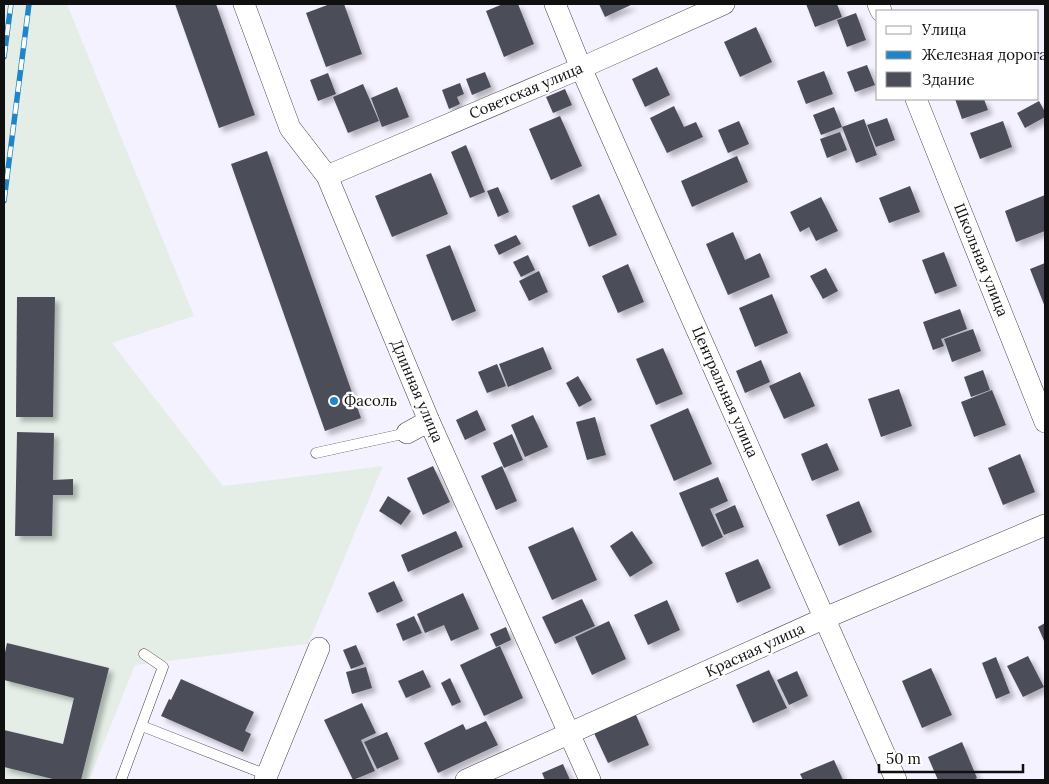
<svg xmlns="http://www.w3.org/2000/svg" width="1049" height="784" viewBox="0 0 1049 784" font-family="Lora,serif">
  <style>
    .industrial { fill: #e4eee7 }
    .building { fill: #4b4e59; filter: url(#shadow) }
    .lines { fill: none; stroke-linecap: round; stroke-linejoin: round }
    .lane-casing { stroke: #434343; stroke-width: 11 }
    .street-casing { stroke: #434343; stroke-width: 22 }
    .lane { stroke: #fff; stroke-width: 10 }
    .street { stroke: #fff; stroke-width: 21 }
    .rail-casing { stroke: #1f85c8; stroke-width: 5.5 }
    .rail { stroke: #fff; stroke-width: 4; stroke-dasharray: 11; stroke-linecap: butt }
    .poi-dot { fill: #1f85c8; stroke: #fff; stroke-width: 2 }
    .labels { text-anchor: middle; stroke-width: 5; stroke-linejoin: round; paint-order: stroke }
    .street-label { font-size: 15px; fill: #101010; stroke: #fff }
    .poi-label { font-size: 15px; fill: #101010; stroke: #fff; text-anchor: start }
  </style>
  <defs>
    <filter id="shadow"><feDropShadow dx="4.5" dy="4.5" stdDeviation="2.5" flood-color="#0004"/></filter>
  </defs>
  <rect width="100%" height="100%" fill="#f5f2ff"/>
  <polygon class="industrial" points="4,4 67,4 194,316 112,343 223,486 383,466 308,644 135,665 89,780 4,780"/>
  <g class="building">
    <polygon points="175,4 216,4 255,115 219,128"/>
    <polygon points="330,4 344,4 362,54 326,67 306,13"/>
    <polygon points="503,4 518,4 534,44 504,57 486,11"/>
    <polygon points="599,4 633,4 605,17"/>
    <polygon points="806,4 837,4 842,17 815,27"/>
    <polygon points="856,13 866,40 847,47 837,20"/>
    <polygon points="756,27 772,62 740,77 724,42"/>
    <polygon points="867,65 875,85 855,92 847,72"/>
    <polygon points="657,67 670,95 645,107 632,79"/>
    <polygon points="824,71 833,94 806,104 797,81"/>
    <polygon points="485,72 491,87 472,95 466,79"/>
    <polygon points="328,73 336,94 318,101 310,80"/>
    <polygon points="460,83 464,94 457,97 460,104 449,109 442,90"/>
    <polygon points="363,84 379,121 348,133 333,97"/>
    <polygon points="397,87 409,117 382,127 371,98"/>
    <polygon points="565,89 572,105 553,113 546,97"/>
    <polygon points="955,99 984,99 988,110 962,119"/>
    <polygon points="1039,101 1045,112 1045,117 1025,128 1017,113"/>
    <polygon points="674,106 684,127 696,122 703,137 667,153 650,118"/>
    <polygon points="834,107 842,127 821,135 813,115"/>
    <polygon points="560,116 582,166 551,180 529,129"/>
    <polygon points="887,118 895,140 876,147 867,125"/>
    <polygon points="864,119 877,155 856,163 842,127"/>
    <polygon points="739,121 749,144 728,153 718,130"/>
    <polygon points="1003,121 1012,147 980,159 970,133"/>
    <polygon points="840,132 847,150 827,158 820,139"/>
    <polygon points="466,145 485,192 470,198 451,152"/>
    <polygon points="267,151 361,418 325,431 231,164"/>
    <polygon points="737,156 748,182 692,207 681,181"/>
    <polygon points="431,173 448,214 392,237 375,196"/>
    <polygon points="910,186 920,212 889,223 879,198"/>
    <polygon points="498,187 509,212 498,217 487,191"/>
    <polygon points="599,194 617,235 589,247 572,206"/>
    <polygon points="1045,195 1045,231 1016,242 1005,211"/>
    <polygon points="821,197 838,231 816,241 809,227 800,232 790,212"/>
    <polygon points="733,232 745,260 760,253 770,277 728,295 706,244"/>
    <polygon points="516,235 521,244 499,255 494,245"/>
    <polygon points="450,245 476,311 452,321 426,255"/>
    <polygon points="944,252 957,286 935,294 922,260"/>
    <polygon points="528,255 535,270 521,277 513,262"/>
    <polygon points="1045,263 1045,307 1030,269"/>
    <polygon points="628,264 644,302 618,313 602,276"/>
    <polygon points="826,268 838,291 823,299 810,276"/>
    <polygon points="539,271 548,292 529,301 519,281"/>
    <polygon points="772,294 788,333 755,347 739,308"/>
    <polygon points="17,297 55,297 53,417 16,417"/>
    <polygon points="960,309 967,329 941,339 944,346 933,350 923,322"/>
    <polygon points="973,329 981,351 952,362 944,339"/>
    <polygon points="543,347 552,369 508,387 499,364"/>
    <polygon points="663,348 683,394 656,405 636,359"/>
    <polygon points="761,360 770,382 745,393 736,371"/>
    <polygon points="497,364 506,386 487,393 478,372"/>
    <polygon points="983,370 990,390 971,397 964,377"/>
    <polygon points="800,372 815,406 784,419 769,386"/>
    <polygon points="578,376 592,400 579,407 566,383"/>
    <polygon points="899,389 912,426 881,437 868,399"/>
    <polygon points="992,390 1006,425 974,437 961,402"/>
    <polygon points="688,408 712,464 674,481 650,425"/>
    <polygon points="477,410 486,430 465,440 456,420"/>
    <polygon points="533,415 548,447 525,457 511,425"/>
    <polygon points="595,417 606,455 587,460 576,422"/>
    <polygon points="17,432 54,433 53,480 73,479 73,495 53,495 52,536 15,536"/>
    <polygon points="512,434 523,460 504,468 493,443"/>
    <polygon points="827,443 839,470 812,481 801,454"/>
    <polygon points="1020,454 1035,492 1003,505 988,468"/>
    <polygon points="433,466 450,502 423,515 407,478"/>
    <polygon points="502,466 517,501 496,510 481,476"/>
    <polygon points="718,477 728,501 710,509 723,537 702,547 679,493"/>
    <polygon points="388,496 411,511 401,525 379,511"/>
    <polygon points="859,501 872,532 839,546 826,515"/>
    <polygon points="735,505 744,527 724,535 715,514"/>
    <polygon points="573,527 597,580 552,600 528,547"/>
    <polygon points="456,531 463,547 408,572 401,555"/>
    <polygon points="632,531 653,563 630,577 610,546"/>
    <polygon points="758,559 771,588 737,603 725,573"/>
    <polygon points="394,581 403,601 377,613 368,593"/>
    <polygon points="463,593 479,629 451,641 444,625 425,633 417,614"/>
    <polygon points="582,599 595,626 555,644 542,617"/>
    <polygon points="667,600 680,630 648,645 634,615"/>
    <polygon points="414,616 422,633 403,641 396,624"/>
    <polygon points="609,621 626,659 592,675 575,637"/>
    <polygon points="1045,623 1045,643 1038,627"/>
    <polygon points="506,627 511,640 496,647 490,634"/>
    <polygon points="7,643 109,668 81,780 57,780 4,767 4,730 63,744 74,698 4,680 4,657"/>
    <polygon points="356,645 364,664 351,669 343,650"/>
    <polygon points="500,646 523,698 484,716 460,665"/>
    <polygon points="1028,656 1044,687 1023,697 1007,666"/>
    <polygon points="996,657 1010,693 996,699 982,663"/>
    <polygon points="366,667 372,688 352,694 346,672"/>
    <polygon points="931,668 952,715 922,728 902,681"/>
    <polygon points="423,670 431,687 406,698 398,681"/>
    <polygon points="769,670 787,708 753,723 736,685"/>
    <polygon points="797,671 808,696 789,705 777,680"/>
    <polygon points="450,678 461,702 452,706 441,683"/>
    <polygon points="181,679 254,712 245,731 251,734 243,752 161,716 169,699 171,700"/>
    <polygon points="362,703 376,733 361,740 375,771 353,780 324,720"/>
    <polygon points="636,715 649,745 608,763 594,733"/>
    <polygon points="486,721 498,745 438,773 424,743 463,724 466,730"/>
    <polygon points="387,732 399,759 377,769 364,742"/>
    <polygon points="962,742 977,778 973,780 938,780 928,757"/>
    <polygon points="834,760 843,780 803,780 800,774"/>
    <polygon points="563,764 570,780 545,780 542,773"/>
  </g>
  <g class="lines">
    <g class="lane-casing">
      <g id="lane">
        <polyline points="316,453 407,433"/>
        <polyline points="142,726 267,775"/>
        <polyline points="121,780 163,667 144,654"/>
      </g>
    </g>
    <g class="street-casing">
      <g id="street">
        <polyline points="244,4 290,128 327,176 429,421 590,780"/>
        <polyline points="555,4 581,68 896,780"/>
        <polyline points="878,4 881,11"/>
        <polyline points="916,99 1045,422"/>
        <polyline points="327,176 581,68 724,4"/>
        <polyline points="407,433 429,421"/>
        <polyline points="265,780 319,648"/>
        <polyline points="466,780 825,618 1045,525"/>
      </g>
    </g>
    <use href="#lane" class="lane"/>
    <use href="#street" class="street"/>
    <g class="rail-casing">
      <g id="rail">
        <polyline points="4,57 11,4"/>
        <polyline points="4,201 29,4"/>
      </g>
    </g>
    <use href="#rail" class="rail"/>
  </g>
  <circle class="poi-dot" cx="334" cy="401" r="5"/>
  <g class="labels">
    <g class="street-label">
      <text transform="translate(526 91) rotate(-23)" y="5">Советская улица</text>
      <text transform="translate(981 260) rotate(68)" y="5">Школьная улица</text>
      <text transform="translate(417 391) rotate(67)" y="5">Длинная улица</text>
      <text transform="translate(725 392) rotate(66)" y="5">Центральная улица</text>
      <text transform="translate(755 650) rotate(-25)" y="5">Красная улица</text>
    </g>
    <g class="poi-label">
      <text x="344" y="406">Фасоль</text>
    </g>
  </g>
  <rect width="1049" height="784" fill="none" stroke="#101010" stroke-width="10"/>
  <rect x="876" y="10" width="162" height="90" fill="#ffffff" stroke="#9f9f9f"/>
  <rect x="886" y="26" width="25" height="8" fill="#ffffff" stroke="#9f9f9f"/>
  <text x="922" y="35" font-size="15" fill="#101010">Улица</text>
  <rect x="886" y="51" width="25" height="8" fill="#1f85c8" stroke="#9f9f9f"/>
  <text x="922" y="60" font-size="15" fill="#101010">Железная дорога</text>
  <rect x="886" y="72" width="25" height="15" fill="#4b4e59" stroke="#9f9f9f"/>
  <text x="922" y="85" font-size="15" fill="#101010">Здание</text>
  <path d="M879 764v8h144v-8" fill="none" stroke="#101010" stroke-width="2.5"/>
  <text x="886" y="764" font-size="15" fill="#101010" stroke="#ffffff" stroke-width="4" paint-order="stroke">50 m</text>
</svg>
